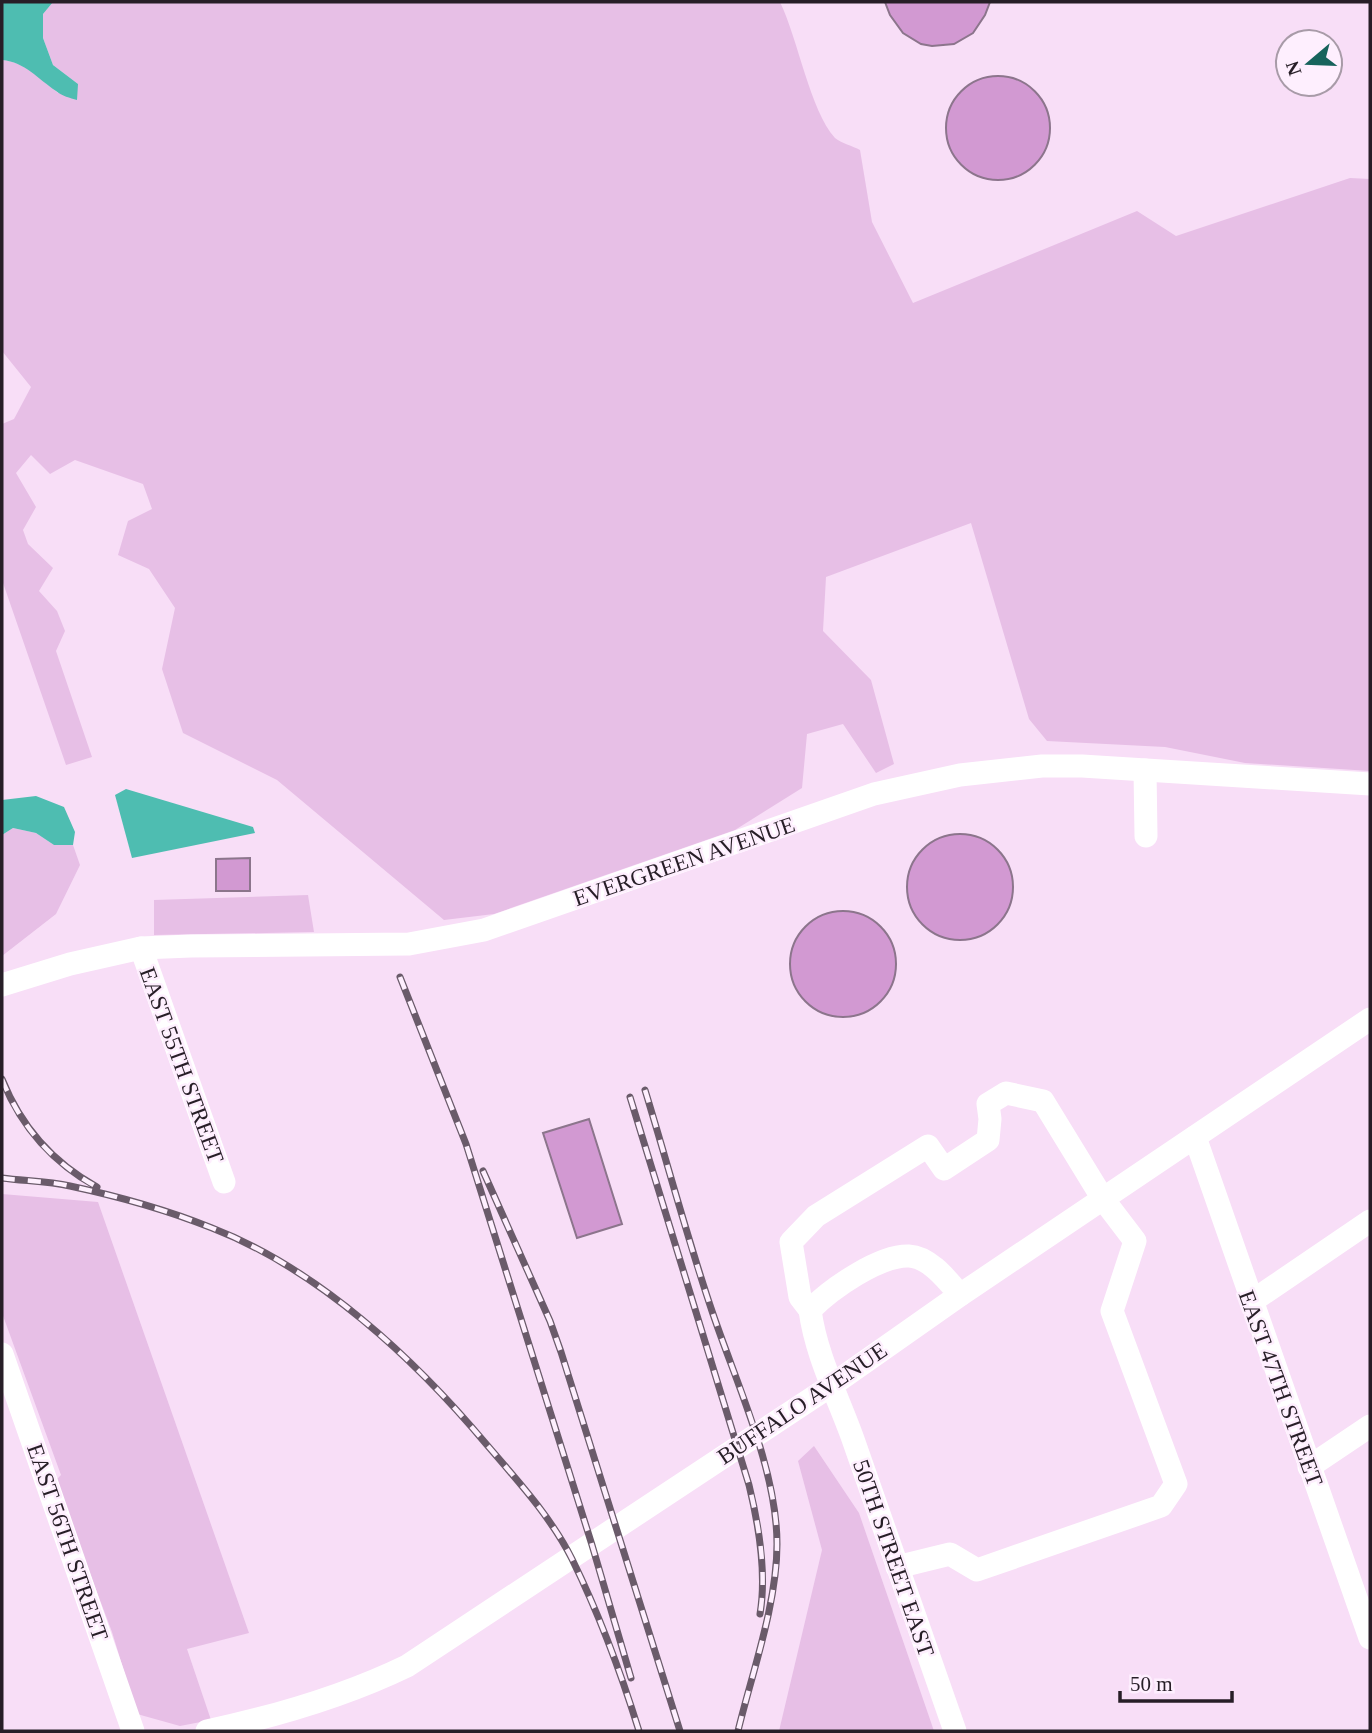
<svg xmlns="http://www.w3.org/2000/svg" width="1372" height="1733" viewBox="0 0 1372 1733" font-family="Georgia,serif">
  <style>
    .green { fill: #e7bfe6 }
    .water { fill: #4ebdb1 }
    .building { fill: #d299d2; stroke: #8c758c; stroke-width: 2 }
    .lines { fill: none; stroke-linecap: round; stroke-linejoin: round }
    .minor { stroke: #fff; stroke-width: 23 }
    .rail-casing { stroke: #6a5b6a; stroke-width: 7 }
    .rail { stroke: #feeffe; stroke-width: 4.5; stroke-dasharray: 13; stroke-linecap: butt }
    .labels { text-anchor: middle; stroke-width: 5; stroke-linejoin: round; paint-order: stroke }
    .street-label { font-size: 23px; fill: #271e27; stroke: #feeffe }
  </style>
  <rect width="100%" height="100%" fill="#f8def7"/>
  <g class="green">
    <path d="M53,2H780C798,39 810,110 835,138C841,143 853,146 860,150L872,222L913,303L1137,211L1176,236L1350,178L1370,179V771L1245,763L1165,747L1047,741L1029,719L971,523L826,577L823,631L871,680L894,764L876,773L843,724L807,734L802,788L735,830L494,914L444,920L277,780L183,733L162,669L175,608L149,569L118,555L128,521L152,509L143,484L75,460L50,474L31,455L16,473L36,507L23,530L28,544L53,568L39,591L57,611L65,631L56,651L92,757L66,765L2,580V424L14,419L31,387L2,351V60C25,62 41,79 58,93L78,84L53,65L43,38V14Z"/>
    <polygon points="13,828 36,833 54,845 73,845 80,865 56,914 2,956 2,835"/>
    <polygon points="308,895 314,932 154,935 154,900"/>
    <polygon points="2,1194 98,1202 249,1633 187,1649 211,1720 180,1726 137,1714 112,1632 55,1481 61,1475 2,1313"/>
    <polygon points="814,1446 859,1513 934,1731 779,1731 822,1550 798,1461"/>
  </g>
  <g class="water">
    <path d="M2,2H53L43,14V38L53,65L78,84L77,100C70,98 62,96 56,91C38,79 25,62 2,60Z"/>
    <polygon points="126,789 253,827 255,833 132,858 115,795"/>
    <polygon points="36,796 64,807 75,832 73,845 54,845 36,833 13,828 2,835 2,800"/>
  </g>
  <g class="building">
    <polygon points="885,2 990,2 985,15 973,33 954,44 932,46 921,44 903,33 890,15"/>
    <circle cx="998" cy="128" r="52"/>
    <circle cx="960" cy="887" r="53"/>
    <polygon points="250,858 250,891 216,891 216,859"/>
    <circle cx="843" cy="964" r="53"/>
    <polygon points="589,1119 622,1224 577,1238 543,1133"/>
  </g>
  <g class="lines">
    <g class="minor">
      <polyline points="1145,770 1146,836"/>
      <polyline points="141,948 224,1182"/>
      <polyline points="2,985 70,964 141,948 191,946 409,944 484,930 874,794 960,775 1042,766 1082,766 1370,784"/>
      <polyline points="1195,1137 1370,1638"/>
      <polyline points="1251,1302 1370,1221"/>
      <polyline points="810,1310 800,1297 791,1242 816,1216 928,1146 944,1169 988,1140 990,1119 988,1104 1006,1093 1043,1101 1103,1199 1135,1241 1112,1311 1176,1484 1161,1506 977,1570 950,1554 897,1567"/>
      <polyline points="2,1354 133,1731"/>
      <polyline points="1309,1467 1370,1426"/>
      <path d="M207,1731C277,1716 343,1697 407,1666L832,1385L960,1295L1370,1019"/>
      <path d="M955,1731C921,1635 888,1538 854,1442C839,1399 816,1356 810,1310C831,1289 879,1255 909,1256C930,1257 948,1281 960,1295"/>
    </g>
    <g class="rail-casing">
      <g id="rail">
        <polyline points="400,977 466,1144 592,1545 631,1678"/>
        <path d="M2,1079C21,1127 52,1162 97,1187"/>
        <path d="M645,1090C668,1165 688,1241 713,1314C737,1385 777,1470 777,1544C777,1604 752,1673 738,1731"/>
        <path d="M630,1097L749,1485C759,1526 767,1572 760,1614"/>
        <polyline points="483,1171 550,1321 561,1352 680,1731"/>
        <path d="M2,1178C24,1181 48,1181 70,1186C117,1196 167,1210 212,1228C318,1269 415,1359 487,1445C517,1480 551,1517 572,1559C599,1614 621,1673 639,1731"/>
      </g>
    </g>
    <use href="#rail" class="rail"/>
  </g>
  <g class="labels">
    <g class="street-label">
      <text transform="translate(684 861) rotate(-19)" y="8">EVERGREEN AVENUE</text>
      <text transform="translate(182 1065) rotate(70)" y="8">EAST 55TH STREET</text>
      <text transform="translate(1281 1388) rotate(70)" y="8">EAST 47TH STREET</text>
      <text transform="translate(802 1403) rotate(-34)" y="8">BUFFALO AVENUE</text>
      <text transform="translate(68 1542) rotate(71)" y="8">EAST 56TH STREET</text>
      <text transform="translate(894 1558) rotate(71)" y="8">50TH STREET EAST</text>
    </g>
  </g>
  <rect width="1372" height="1733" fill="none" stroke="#271e27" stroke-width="7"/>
  <g transform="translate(1309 63) rotate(251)"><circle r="33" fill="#feeffe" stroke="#a89ba8" stroke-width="2"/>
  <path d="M0-5L12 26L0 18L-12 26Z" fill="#17635c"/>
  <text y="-10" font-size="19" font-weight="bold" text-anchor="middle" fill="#271e27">N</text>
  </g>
  <path d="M1120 1691v10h112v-10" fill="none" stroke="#271e27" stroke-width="3.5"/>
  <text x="1130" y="1691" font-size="21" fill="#271e27" stroke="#feeffe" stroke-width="5" paint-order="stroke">50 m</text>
</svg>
